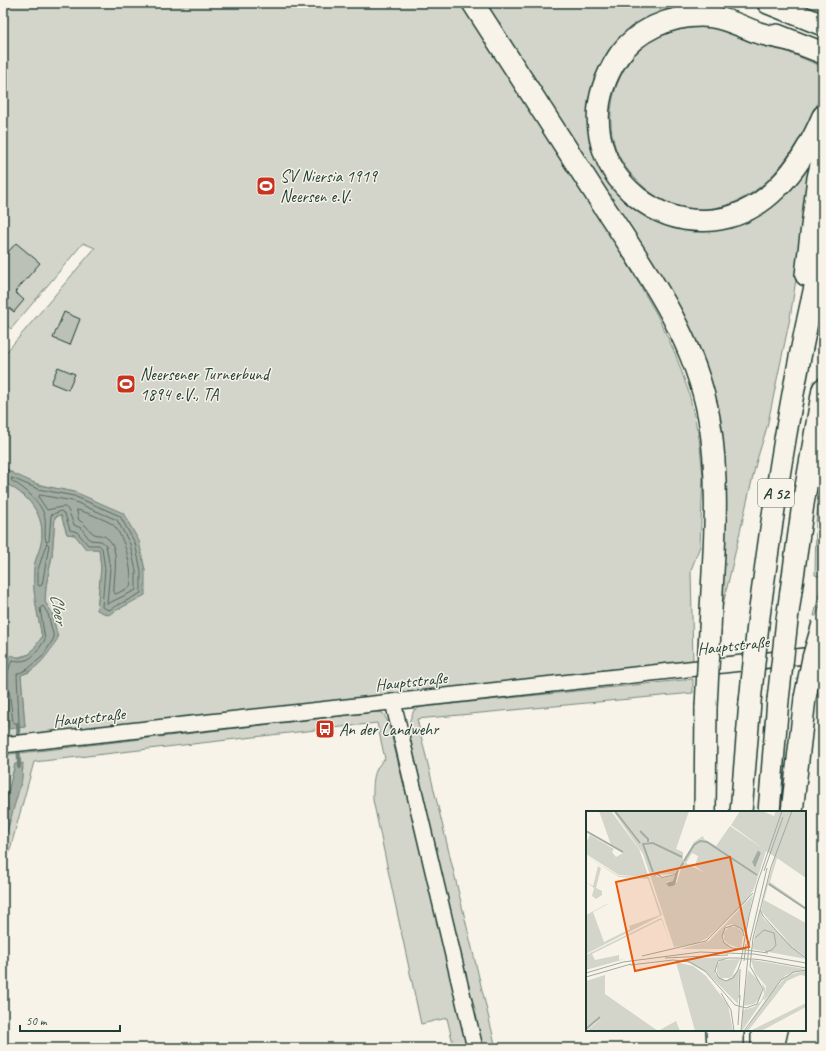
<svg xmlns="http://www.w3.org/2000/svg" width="826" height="1051" viewBox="0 0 826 1051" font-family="Caveat,sans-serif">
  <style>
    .green { fill: #d3d5ca; stroke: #79897f }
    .water { fill: #a4ada3; stroke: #6f8077 }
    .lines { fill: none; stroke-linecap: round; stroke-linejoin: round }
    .shore { stroke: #546a60; stroke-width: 1 }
    .stream { stroke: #6f8077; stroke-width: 4 }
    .building { fill: #bbc1b6; stroke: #1f3d34 }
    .minor-casing { stroke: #1f3d34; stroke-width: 18 }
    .highway-casing { stroke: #1f3d34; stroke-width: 24 }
    .minor { stroke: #f7f3e8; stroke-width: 15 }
    .highway { stroke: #f7f3e8; stroke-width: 21 }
    .highway-bridge-casing { stroke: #1f3d34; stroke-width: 24; stroke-linecap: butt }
    .highway-bridge { stroke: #f7f3e8; stroke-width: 21 }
    .labels { text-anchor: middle; stroke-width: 3; stroke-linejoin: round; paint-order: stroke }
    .shield { fill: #f7f3e8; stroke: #60746a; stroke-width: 1 }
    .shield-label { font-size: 16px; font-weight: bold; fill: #1f3d34 }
    .poi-label { font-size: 17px; fill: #1f3d34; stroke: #f7f3e8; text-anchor: start }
    .street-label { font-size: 17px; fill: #1f3d34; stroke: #f7f3e8 }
    .water-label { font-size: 18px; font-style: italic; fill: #405950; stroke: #f7f3e8 }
    .inset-river { fill: none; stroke: #a4ada3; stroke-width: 2 }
    .inset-road { fill: none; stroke: #a1aaa0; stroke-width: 1 }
    .view { fill: #e8590c; fill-opacity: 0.15; stroke: #e8590c; stroke-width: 2 }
    .inset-edge { fill: none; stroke: #1f3d34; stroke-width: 2 }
  </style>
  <rect width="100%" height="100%" fill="#f7f3e8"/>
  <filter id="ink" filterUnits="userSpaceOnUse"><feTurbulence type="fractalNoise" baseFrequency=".025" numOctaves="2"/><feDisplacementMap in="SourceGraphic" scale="8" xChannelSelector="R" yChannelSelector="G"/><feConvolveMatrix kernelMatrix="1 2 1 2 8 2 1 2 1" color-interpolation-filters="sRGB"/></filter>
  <g filter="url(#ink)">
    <g class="green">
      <path d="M3,3H463L610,233L657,315L675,353L689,393L699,438L703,476L700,546L691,570L693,663L3,740V482C27,494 47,514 41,544C39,553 34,561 34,570C32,593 38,615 42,637L30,654L6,660L4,677L25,727L21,675L30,672L52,613L45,602L46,586L52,556L55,517L61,515L67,534L75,535L86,549H99L101,568L97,610L145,595L75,492C50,487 22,484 3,465V356L95,248L83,243L11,329L3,322Z"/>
      <polygon points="482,3 676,3 695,11 658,18 595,102 619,188 721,226 818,139 790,318 767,427 756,463 722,609 726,491 722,438 711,388"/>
      <path d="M715,26L738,31L823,67C823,74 824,82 823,88C815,115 795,149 777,170C743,211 687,225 644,187C634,178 624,167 618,154C599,111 619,51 665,34C681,28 698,27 715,26Z"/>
      <polygon points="823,469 823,598 816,616 814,616 823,578 815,575 816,521"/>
      <polygon points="693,679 693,693 417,719 496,1048 482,1048 409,733 410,720 414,710 422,707"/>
      <path d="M376,712L383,713L388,722L470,1048H454L447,1018L421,1024L373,800C373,784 372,769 385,759L377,723L34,762L3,875V846L23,768L15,764L3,813V755Z"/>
    </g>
    <g class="water">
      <path d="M3,465L10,472L39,485L75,492L123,513L139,541L145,570V595L108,615L97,610L101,568L99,549H86L75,535L67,534L61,515L55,517L52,556L46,586L45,602L52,613L58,638C48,654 39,669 21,675L25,727L9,729L4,677L6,660L12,655L19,658L30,654L42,637C38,615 32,593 34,570C34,561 39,553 41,544C47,514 27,494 3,482Z"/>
      <polygon points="23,763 22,779 3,846 3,813 15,764"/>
    </g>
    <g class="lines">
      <g class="shore">
        <path d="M12,478L38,489L74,496L120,516L135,543L141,571V593L109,610L102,607L105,569L102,548L99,545H88L77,532L70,530L65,514L61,511L51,515L49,541L46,542C44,535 46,526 45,518C42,503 25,488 12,481Z"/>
        <path d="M40,495L73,501L117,520L130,544L136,571V590L107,604L110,568L106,545L101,541L90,540L81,528L74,525C65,502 69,506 47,510L39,498Z"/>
        <path d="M77,510C84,511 106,520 112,524C124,533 134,573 130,587L116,594L114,593C113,578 121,548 107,538C103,534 96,536 93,533C87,529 85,523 79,520Z"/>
        <polygon points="47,543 49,545 42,585 40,586 38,585 38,570"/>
        <path d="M3,673L8,671L12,660C31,664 35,654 45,640L40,608L43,606L48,614L54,638L43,656L28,669L17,674L19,723H13L9,689L3,685"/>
      </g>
      <polyline class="stream" points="18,724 19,767"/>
    </g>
    <g class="building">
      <polygon points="16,243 40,263 15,292 24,300 14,312 3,303 3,258"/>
      <polygon points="64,312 80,319 70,345 53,338"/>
      <polygon points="58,367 75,374 68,390 51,383"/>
    </g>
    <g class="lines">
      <g class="minor-casing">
        <g id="minor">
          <polyline points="393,702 475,1048"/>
          <polyline points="3,745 823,654"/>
        </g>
      </g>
      <g class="highway-casing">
        <g id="highway">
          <path d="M473,3C515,68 557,134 599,199C644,268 694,335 709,418C721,487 713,560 710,630"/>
          <polyline points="768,3 823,25"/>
          <polyline points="777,35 823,53"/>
          <path d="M789,40C779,38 769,36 759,33C740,26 722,16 701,16C670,16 636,30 618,57C546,167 688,278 778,187C798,167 812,142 823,116"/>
          <polyline points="806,275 818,178 823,156"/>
          <polyline points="787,620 803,504 823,389"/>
          <path d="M758,624C774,500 793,375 823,253"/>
          <polyline points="705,812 706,707"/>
          <polyline points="741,812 750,702"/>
          <polyline points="769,812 778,700"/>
          <polyline points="792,812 805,698"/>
          <polyline points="717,1030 718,1048"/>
          <polyline points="762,1030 762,1048"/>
          <polyline points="733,1048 733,1030"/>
          <polyline points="773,1048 777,1030"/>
        </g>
      </g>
      <use href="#minor" class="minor"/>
      <use href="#highway" class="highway"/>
      <g class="highway-bridge-casing">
        <g id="highway-bridge">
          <polyline points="805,698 813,658 823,624"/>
          <polyline points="778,700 787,620"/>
          <polyline points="750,702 758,624"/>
          <polyline points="706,707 710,630"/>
        </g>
      </g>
      <use href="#highway-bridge" class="highway-bridge"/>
    </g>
  </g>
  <defs>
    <g id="stadium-square" transform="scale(1)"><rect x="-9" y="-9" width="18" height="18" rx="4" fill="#c8321e" stroke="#f7f3e8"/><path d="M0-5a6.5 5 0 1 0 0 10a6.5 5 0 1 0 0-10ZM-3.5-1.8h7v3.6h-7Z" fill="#fff"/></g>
    <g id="bus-square" transform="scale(1)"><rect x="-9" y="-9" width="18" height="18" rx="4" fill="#c8321e" stroke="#f7f3e8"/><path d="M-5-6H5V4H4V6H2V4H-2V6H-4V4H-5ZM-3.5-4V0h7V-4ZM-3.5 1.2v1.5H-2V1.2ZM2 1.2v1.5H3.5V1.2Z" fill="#fff"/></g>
  </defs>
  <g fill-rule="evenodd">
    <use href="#stadium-square" x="266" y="186"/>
    <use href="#stadium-square" x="126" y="384"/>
    <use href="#bus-square" x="325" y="729"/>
  </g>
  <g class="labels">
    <rect class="shield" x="758" y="479" width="36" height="28" rx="3"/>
    <g class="shield-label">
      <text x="776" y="499">A 52</text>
    </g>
    <g class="poi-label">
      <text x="280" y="182">SV Niersia 1919<tspan x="280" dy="20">Neersen e.V.</tspan></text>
      <text x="140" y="380">Neersener Turnerbund<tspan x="140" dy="20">1894 e.V., TA</tspan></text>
      <text x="339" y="735">An der Landwehr</text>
    </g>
    <g class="street-label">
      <text transform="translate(733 645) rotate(-6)" y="6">Hauptstraße</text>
      <text transform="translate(411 681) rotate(-6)" y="6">Hauptstraße</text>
      <text transform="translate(89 717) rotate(-6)" y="6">Hauptstraße</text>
    </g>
    <g class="water-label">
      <text transform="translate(59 609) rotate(80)" y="6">Cloer</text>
    </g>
  </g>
  <g transform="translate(586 811)">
    <rect width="220" height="220" fill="#f7f3e8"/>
    <path d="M13,0H25L53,38L76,104L0,143V104L19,94L24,92L7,101L18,131L44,118L43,115L74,104L62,68L33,66L0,45L33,65L62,66L33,64L0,43V32L4,24L28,38L26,41L30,46L37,42L0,21L25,34ZM27,0H103L90,38L97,41V50L108,31L117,25L118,28L130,35L144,15L179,39L145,14L154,0H176L188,5L190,0H220V67L191,47L184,71L220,96V99L182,74L178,89L220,112V146L207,136L175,100L180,77L189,46L180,40L168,78L159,92L121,127L109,133L88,136L57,43ZM172,39L175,42L169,57L166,51ZM106,42L112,45L109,55L119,62L100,52ZM97,51L91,71L86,75L83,76L80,71L87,70L89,64L76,67L65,64L89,63ZM12,55L15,57L10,77L16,80V84L10,88L6,85L8,77L0,71L7,75ZM167,84L159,122L146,113L140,115L136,129L147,138H95L123,130ZM174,100L177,107L220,148L166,138ZM75,107L86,137L76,108L6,143L9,149L33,144V149L39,148L0,159V144ZM144,115L154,117L157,124L155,138L142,133L138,129V121ZM142,146L131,150L129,163L140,170L153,159L152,193L121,162L96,148ZM154,148L145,167H135L131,162V153L136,149ZM165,149H167L219,158L200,164L178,190L180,175L169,162ZM90,151L107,155L120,165L142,194L147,220H109ZM162,159L172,169L176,178L174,187L168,193L157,195ZM220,159V165L214,164L201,170L162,220H159L185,182L201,165ZM19,164V183L72,220L90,210L94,220H0L16,207L0,218V170ZM176,171L179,177V186L156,220L157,199L168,196L175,190L178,183ZM220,192V196L175,220H164Z" fill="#d3d5ca" fill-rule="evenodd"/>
    <path d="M172,39L175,42L169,57L166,51ZM97,50L98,53L93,58L89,74L83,76L80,72L87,70L89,64L76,67L71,64L66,66L71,62L76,66L89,63Z" fill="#a4ada3"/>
    <path class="inset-river" d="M29,0L54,32M0,20L37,41M54,20L62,28V31M98,50L108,34L114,30L121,31L171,64M67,61L57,33L67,32L96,46M183,73L220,98M0,218L14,206"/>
    <path class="inset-road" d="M196,0L171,73L163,105L158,132L155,150L152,159L147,167L140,170L133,167L129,160L132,150L142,147H153L160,148H167L176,149L220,157M178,60L197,6M174,99L177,105L205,136L220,147M158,125L156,118L148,114L139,117L136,125L138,132L146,137L182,142M169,127L178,119L188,122L190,134L186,139L179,141M56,145L120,130L167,82M79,147L142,144M158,150L160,133M44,154L87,149L104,151L119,160L149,194L160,197L171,193L177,178L164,155L167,127L185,56L206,0M0,162L37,151L114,141L168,143L220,152M0,166L45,153M135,182L145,199L148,220M153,187L154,158M152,214L154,184M155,220L163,134L181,57M158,220L195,169L208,161L220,159"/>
    <path class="view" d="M144,46L163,136L49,160L30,71Z"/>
    <rect width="220" height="220" class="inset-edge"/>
  </g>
  <rect width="826" height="1051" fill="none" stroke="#f7f3e8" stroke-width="16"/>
  <rect x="8" y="8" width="810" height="1035" fill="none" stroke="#1f3d34" stroke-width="1.5" filter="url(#ink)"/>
  <path d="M20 1025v6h100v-6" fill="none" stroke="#1f3d34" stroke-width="2"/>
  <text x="26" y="1025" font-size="12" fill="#1f3d34" stroke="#f7f3e8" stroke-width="3" paint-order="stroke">50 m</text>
</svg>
